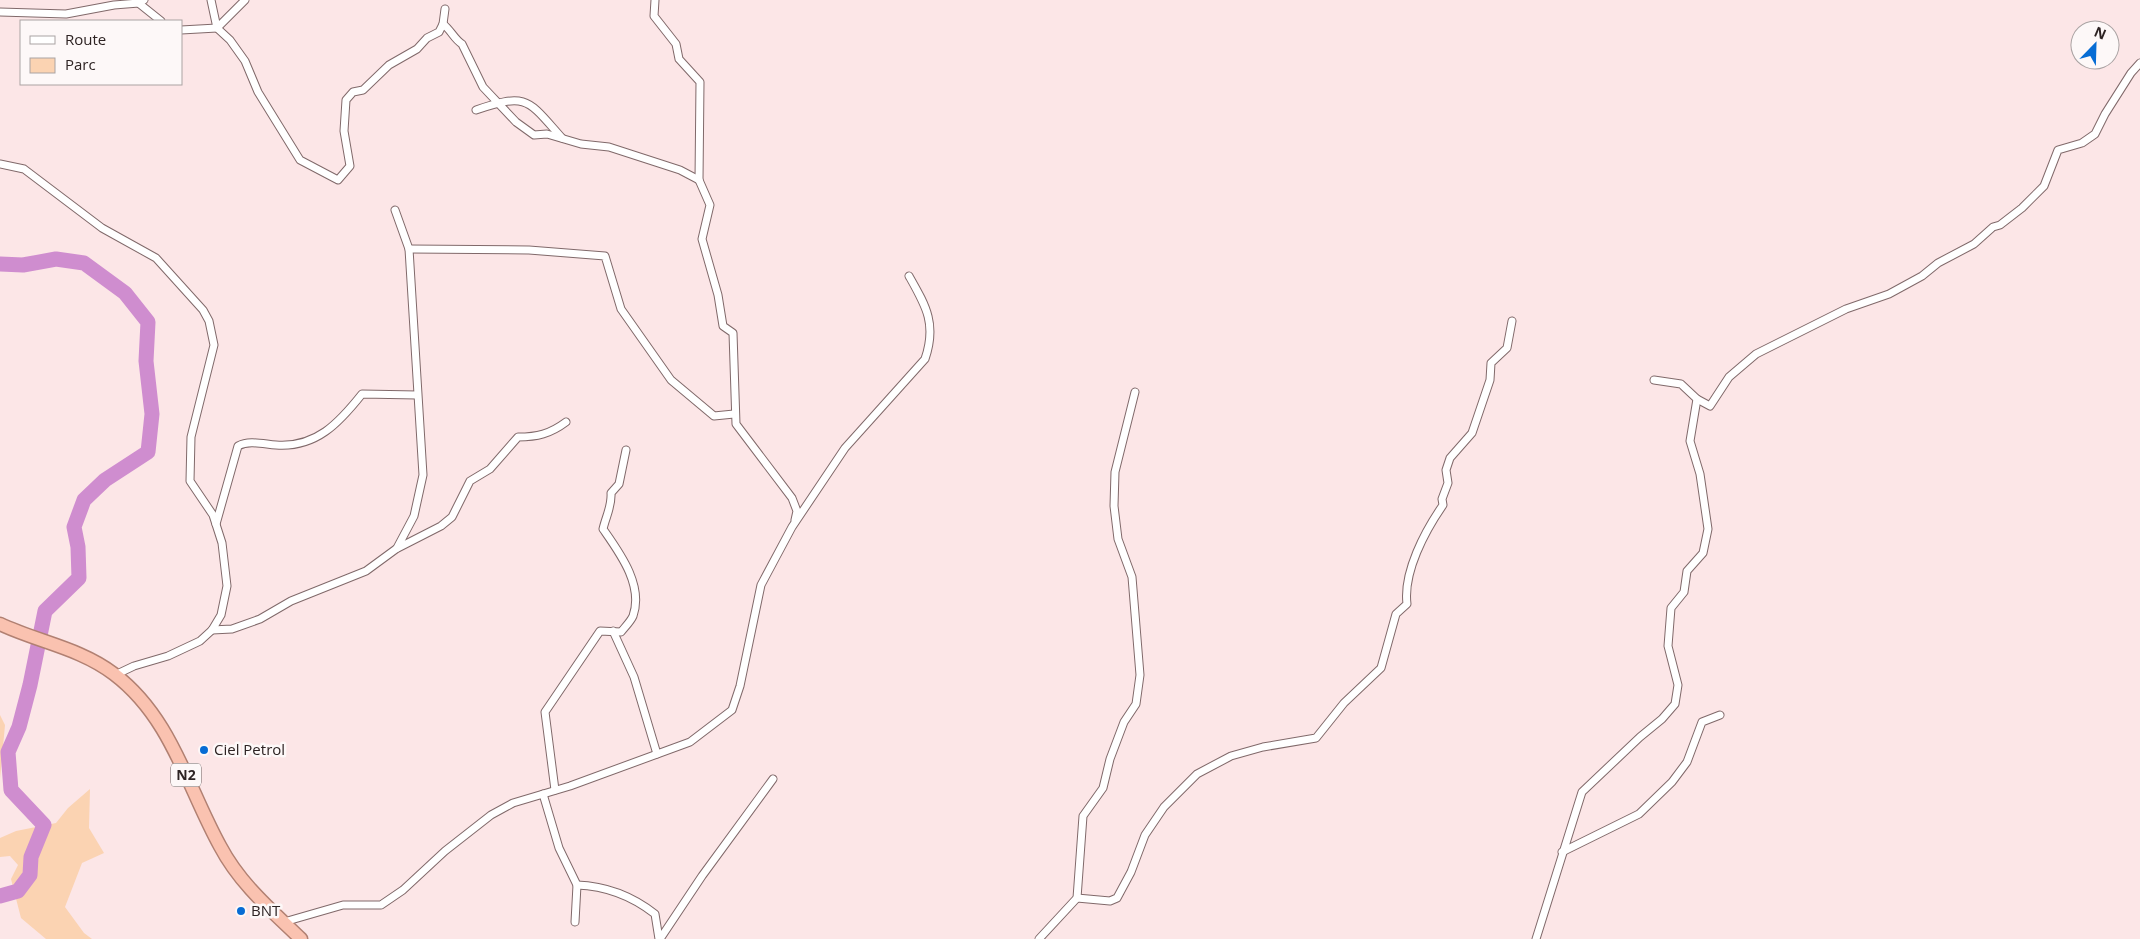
<svg xmlns="http://www.w3.org/2000/svg" width="2140" height="939" viewBox="0 0 2140 939" font-family="'Open Sans',sans-serif">
  <style>
    .green { fill: #fbd3b2 }
    .lines { fill: none; stroke-linecap: round; stroke-linejoin: round }
    .river { stroke: #cf8dcf; stroke-width: 15 }
    .minor-casing { stroke: #80696a; stroke-width: 9 }
    .trunk-casing { stroke: #b18072; stroke-width: 15 }
    .minor { stroke: #fff; stroke-width: 7 }
    .trunk { stroke: #fac2b0; stroke-width: 12 }
    .poi-dot { fill: #076cd4; stroke: #fdf8f8; stroke-width: 2 }
    .labels { text-anchor: middle; stroke-width: 5; stroke-linejoin: round; paint-order: stroke }
    .shield { fill: #fdf8f8; stroke: #6b6363; stroke-width: 1 }
    .shield-label { font-size: 14px; font-weight: bold; fill: #2d2323 }
    .poi-label { font-size: 15px; fill: #2d2323; stroke: #fdf8f8; text-anchor: start }
  </style>
  <rect width="100%" height="100%" fill="#fce6e7"/>
  <g class="green">
    <polygon points="0,715 5,725 0,779"/>
    <polygon points="90,789 89,828 104,853 82,863 65,907 84,933 92,939 46,939 21,918 11,879 18,865 10,856 0,857 0,838 16,831 56,823 68,808"/>
  </g>
  <g class="lines">
    <polyline class="river" points="0,264 23,265 56,259 84,263 125,293 148,322 146,361 152,414 148,452 105,480 84,500 74,527 78,547 79,578 45,611 30,685 19,727 8,752 11,790 44,825 31,857 30,875 18,891 0,896"/>
    <g class="minor-casing">
      <g id="minor">
        <polyline points="211,0 217,28 230,40 245,61 258,92 300,160 338,180 350,166 344,131 346,100 353,92 363,90 389,65 417,49 427,38 439,32 443,24 445,9"/>
        <polyline points="655,0 654,16 676,44 679,59 700,82 699,180 710,205 702,239 718,295 723,326 733,333 736,424 792,498 797,511 795,520"/>
        <polyline points="136,1 161,21"/>
        <polyline points="0,12 66,14 114,5 139,3 144,0"/>
        <path d="M443,24C451,30 454,39 462,44L483,87L516,122L534,135L547,134L581,144L609,147L680,170L699,180"/>
        <polyline points="181,30 217,28 245,0"/>
        <path d="M476,110C528,92 528,100 562,138"/>
        <polyline points="0,164 24,169 102,228 156,258 203,310 209,321 214,345 191,437 190,481 213,515 222,543 227,586 221,615 212,630 200,641 168,656 134,666 115,675"/>
        <polyline points="395,210 409,249 423,475 414,516 397,548"/>
        <polyline points="409,249 529,250 605,256 621,309 671,380 714,416 734,414"/>
        <polyline points="1697,399 1710,406 1729,377 1756,354 1846,309 1889,294 1922,276 1938,263 1974,244 1993,227 2000,225 2022,208 2044,186 2058,150 2082,143 2095,134 2105,114 2131,73 2140,63"/>
        <path d="M216,524L238,446C249,440 263,444 276,445C316,448 339,423 362,394L417,395"/>
        <path d="M212,630L232,629L260,619L291,601L366,571L396,549L441,526L452,517L470,481L490,469L518,437C537,437 550,434 566,422"/>
        <polyline points="613,631 634,677 657,754"/>
        <path d="M555,790L545,712L600,631L621,632C625,627 631,621 633,616C644,585 619,552 603,529C606,516 612,506 611,493L619,484L626,450"/>
        <polyline points="543,794 559,848 577,885 575,922"/>
        <polyline points="1562,852 1639,814 1672,782 1687,762 1702,722 1720,715"/>
        <path d="M577,885C606,886 632,896 655,914L659,939"/>
        <path d="M1077,898L1110,901L1117,898L1131,872L1145,835L1164,807L1197,774L1231,756L1263,747L1316,738L1344,703L1381,668L1396,614L1407,604C1403,572 1425,531 1443,505L1442,499L1448,483L1446,470L1450,458L1472,433L1490,380L1491,363L1507,348L1512,321"/>
        <path d="M284,922L343,905H381L403,890L445,851L491,815L513,803L570,786L690,742L732,710L740,686L761,585L792,527L845,448L925,359C937,324 926,306 909,276"/>
        <polyline points="660,939 702,876 773,779"/>
        <polyline points="1039,939 1077,898 1083,816 1103,788 1110,759 1124,722 1136,704 1140,675 1132,577 1118,539 1114,506 1115,472 1135,392"/>
        <polyline points="1536,939 1582,792 1640,737 1662,719 1675,704 1678,685 1668,646 1671,608 1684,592 1687,571 1703,553 1708,529 1700,474 1690,441 1697,399 1681,384 1654,380"/>
      </g>
    </g>
    <g class="trunk-casing">
      <path id="trunk" d="M0,624C38,642 80,648 114,674C171,717 187,786 220,846C240,884 271,910 301,939"/>
    </g>
    <use href="#minor" class="minor"/>
    <use href="#trunk" class="trunk"/>
  </g>
  <g class="poi-dot">
    <circle cx="204" cy="750" r="5"/>
    <circle cx="241" cy="911" r="5"/>
  </g>
  <g class="labels">
    <rect class="shield" x="171" y="763.5" width="30" height="23" rx="4"/>
    <g class="shield-label">
      <text x="186" y="780">N2</text>
    </g>
    <g class="poi-label">
      <text x="214" y="755">Ciel Petrol</text>
      <text x="251" y="916">BNT</text>
    </g>
  </g>
  <rect x="20" y="20" width="162" height="65" fill="#fdf8f8" stroke="#aaa3a3"/>
  <rect x="30" y="36" width="25" height="8" fill="#ffffff" stroke="#aaa3a3"/>
  <text x="65" y="45" font-size="15" fill="#2d2323">Route</text>
  <rect x="30" y="58" width="25" height="15" fill="#fbd3b2" stroke="#aaa3a3"/>
  <text x="65" y="70" font-size="15" fill="#2d2323">Parc</text>
  <g transform="translate(2095 45) rotate(23)"><circle r="24" fill="#fdf8f8" stroke="#aaa3a3"/>
  <path d="M0-4L9 19L0 12L-9 19Z" fill="#076cd4"/>
  <text y="-8" font-size="14" font-weight="bold" text-anchor="middle" fill="#2d2323">N</text>
  </g>
</svg>
